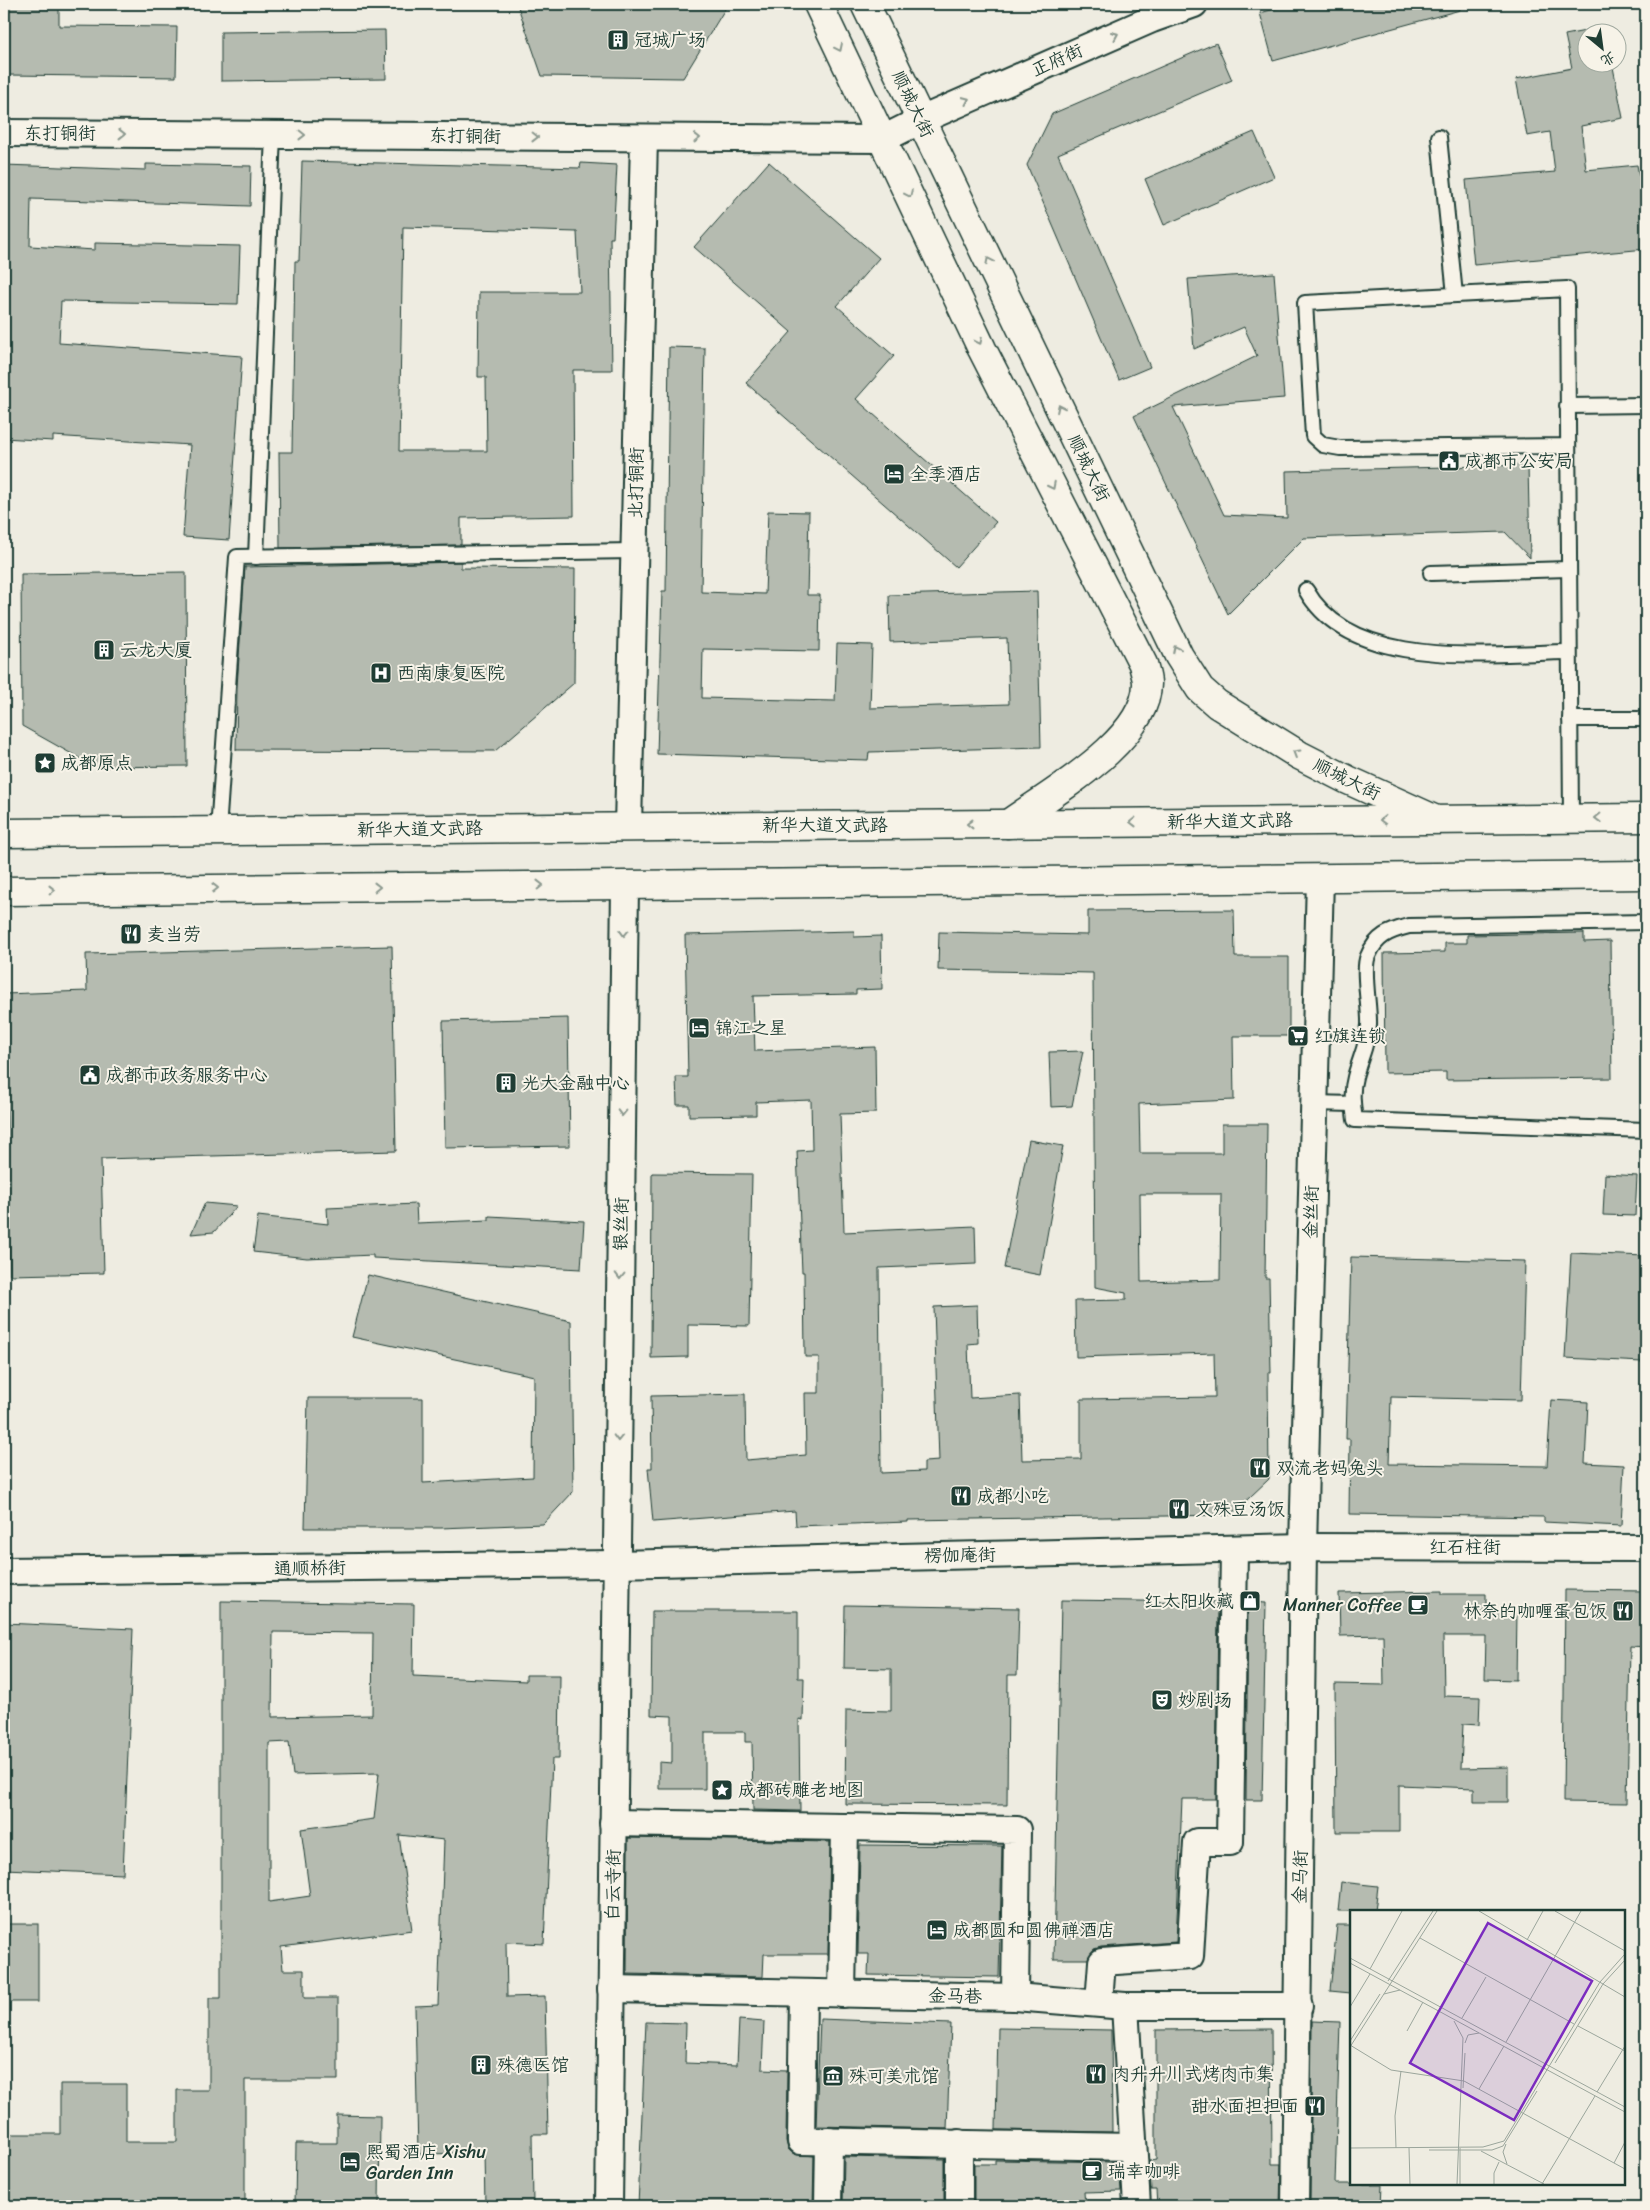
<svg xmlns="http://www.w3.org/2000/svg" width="1650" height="2210" viewBox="0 0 1650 2210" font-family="Sriracha,'LXGW WenKai TC',sans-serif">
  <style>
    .building { fill: #b5bbb0; stroke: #1f3d34; fill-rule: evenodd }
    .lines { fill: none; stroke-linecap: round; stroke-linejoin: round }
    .lane-casing { stroke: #1f3d34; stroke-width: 18 }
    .street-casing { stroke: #1f3d34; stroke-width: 30 }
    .secondary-casing { stroke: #1f3d34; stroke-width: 31 }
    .primary-casing { stroke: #1f3d34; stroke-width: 31 }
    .lane { stroke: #f7f3e8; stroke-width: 14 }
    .street { stroke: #f7f3e8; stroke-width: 26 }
    .secondary { stroke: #f7f3e8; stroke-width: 28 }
    .primary { stroke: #f7f3e8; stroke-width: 28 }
    .oneway { stroke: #8b988e }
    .labels { text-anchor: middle; stroke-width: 4; stroke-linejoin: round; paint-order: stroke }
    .poi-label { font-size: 18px; fill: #1f3d34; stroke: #f7f3e8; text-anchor: start }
    .street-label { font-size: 18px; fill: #1f3d34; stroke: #f7f3e8 }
    .inset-road { fill: none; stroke: #9ba69c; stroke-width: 1 }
    .view { fill: #7b2cbf; fill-opacity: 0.15; stroke: #7b2cbf; stroke-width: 2.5 }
    .inset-edge { fill: none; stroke: #1f3d34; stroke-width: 2.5 }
  </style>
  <rect width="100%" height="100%" fill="#eeece1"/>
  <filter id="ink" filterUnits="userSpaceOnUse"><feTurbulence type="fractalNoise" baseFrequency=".02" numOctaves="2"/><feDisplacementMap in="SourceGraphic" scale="10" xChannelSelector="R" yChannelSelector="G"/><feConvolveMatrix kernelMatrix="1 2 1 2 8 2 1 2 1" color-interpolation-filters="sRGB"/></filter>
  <g filter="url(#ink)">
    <g class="building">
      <polygon points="9,4 59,4 59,26 177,27 176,77 8,75"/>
      <polygon points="517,4 728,4 683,78 542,76"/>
      <polygon points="1293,4 1459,4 1460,10 1273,61 1260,13"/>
      <polygon points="1606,27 1607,32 1588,32 1588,62 1612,62 1623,118 1581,126 1586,170 1637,165 1639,176 1646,175 1646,249 1474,265 1466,180 1555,172 1550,132 1527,136 1516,79 1572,68 1565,35"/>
      <polygon points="385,30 386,79 221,81 221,32"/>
      <polygon points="1216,43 1232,80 1058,154 1150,367 1119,380 1027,165 1052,114"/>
      <polygon points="1254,132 1274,177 1164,225 1145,179"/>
      <path d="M302,161L580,168L581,163L617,165L613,238H610L612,370H573L574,516L461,518V545L280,548L279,452H292L295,261H299ZM403,227L577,232L580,292H479L478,377H486L487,451H399Z"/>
      <polygon points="769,162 879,258 837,306 894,356 856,399 996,522 956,567 746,383 791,332 694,247"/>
      <polygon points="146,164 251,166 250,206 31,199 30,246 95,250 95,243 240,246 238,304 61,301 59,343 242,356 229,540 183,537 190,445 53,436 53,441 4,438 4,292 8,221 4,220 4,165 146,170"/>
      <polygon points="1274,273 1284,398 1173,407 1224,515 1287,518 1286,471 1528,465 1530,558 1505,532 1304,538 1228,614 1134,416 1257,356 1244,327 1194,349 1188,279"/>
      <polygon points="669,347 705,348 701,592 765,594 768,511 809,512 807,595 820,595 819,651 703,649 702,698 835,701 837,644 872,645 870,708 1009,704 1007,638 890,642 889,595 1037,591 1041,747 869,752 868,760 657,754 662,591 666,591"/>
      <polygon points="461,562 461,568 575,569 574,683 495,751 236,750 237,687 245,567"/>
      <polygon points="186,572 187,766 95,767 22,726 21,574"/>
      <path d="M1234,910L1235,957H1289V1036H1233L1234,1100L1139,1104L1140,1153H1222V1124H1267L1265,1278H1269L1271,1373H1268L1269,1479L1231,1515L908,1520V1522L796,1526L795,1511L653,1522L648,1468H652L651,1396L745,1394L746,1460L806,1455L805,1393H819V1357H805L804,1272H802L797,1151L812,1150L811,1100L756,1102V1115L689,1116V1105H677L676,1077H688L685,935L854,931V937L881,936L882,989L856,990V994L753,996L755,1051L875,1047L876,1113L840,1114L844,1232L975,1226L976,1264L879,1268L881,1473L924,1471V1462L939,1461L934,1307L977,1305L978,1343L968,1344L970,1398L1020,1395L1022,1460L1081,1459V1399L1215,1397L1214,1353L1076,1357L1075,1301L1126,1300V1293L1095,1287L1093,973L938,970L939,932L1088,935V911ZM1140,1194H1221L1220,1280L1141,1282Z"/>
      <polygon points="1584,933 1584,942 1610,941 1612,1078 1446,1080 1446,1072 1385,1073 1384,953 1445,952 1445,943 1467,943 1467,935"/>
      <polygon points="392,946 396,1151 101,1159 104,1273 10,1275 4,994 87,991 86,954"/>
      <polygon points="568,1018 570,1146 445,1148 443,1021"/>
      <polygon points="1083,1051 1072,1106 1051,1107 1049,1052"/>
      <polygon points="1029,1140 1063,1146 1040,1275 1004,1268"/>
      <polygon points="652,1173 752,1174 749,1326 688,1325 688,1357 651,1358"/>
      <polygon points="1605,1174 1637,1176 1635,1216 1603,1215"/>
      <polygon points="205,1203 237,1206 214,1232 191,1234"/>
      <polygon points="416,1204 417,1223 489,1220 489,1216 584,1221 581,1269 373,1258 373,1255 307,1258 253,1252 258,1216 328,1224 327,1208"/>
      <polygon points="1571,1253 1646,1256 1642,1362 1565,1358"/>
      <polygon points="1351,1257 1525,1261 1521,1400 1391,1397 1389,1464 1547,1466 1551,1400 1588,1402 1585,1463 1624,1465 1621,1526 1544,1522 1544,1517 1349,1514 1350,1439 1346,1439"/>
      <polygon points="368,1275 571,1321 573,1492 543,1524 441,1528 305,1528 308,1398 423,1398 423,1483 533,1477 534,1376 352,1337"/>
      <polygon points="1565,1590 1646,1591 1646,1647 1630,1646 1627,1803 1563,1802"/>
      <polygon points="1442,1591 1442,1594 1486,1594 1486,1612 1517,1612 1516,1680 1485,1679 1486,1636 1443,1636 1444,1696 1480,1697 1479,1725 1463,1724 1461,1768 1508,1767 1508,1802 1474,1802 1474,1788 1399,1785 1399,1832 1336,1832 1335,1684 1384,1685 1383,1635 1340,1636 1339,1593"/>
      <polygon points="1061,1600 1218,1602 1216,1799 1182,1799 1176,1942 1101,1947 1094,1949 1088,1959 1054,1959"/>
      <path d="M221,1601L414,1604L413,1676L526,1681V1675H560L559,1759H552L544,1944L506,1942L507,1997L545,1996L548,2134H532L533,2206H485L484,2153L418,2154L415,2006L438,2005L444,1840L399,1835L412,1930L281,1947L283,1970H304V1998H338V2080H245V2206H4V2134H60V2084H126V2142H177V2090H209V1998H221ZM273,1632L373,1633L372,1715L272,1717ZM289,1742L293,1775L379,1773L374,1819L301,1829L310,1896L269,1902V1743Z"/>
      <polygon points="1248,1602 1266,1603 1262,1800 1246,1800"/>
      <polygon points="845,1605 1019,1608 1017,1675 1008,1675 1007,1805 845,1804 846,1710 891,1711 891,1669 844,1668"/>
      <polygon points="652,1611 798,1611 798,1678 804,1678 803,1720 799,1719 800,1811 753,1810 752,1742 745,1742 745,1732 705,1732 705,1789 659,1789 659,1762 672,1763 672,1716 651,1715"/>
      <polygon points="4,1623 133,1629 123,1874 4,1869"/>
      <polygon points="628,1838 830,1842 828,1954 764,1954 763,1977 627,1974"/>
      <polygon points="860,1845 1002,1846 999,1977 868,1975 869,1954 858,1954"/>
      <polygon points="1341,1882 1378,1886 1375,1911 1338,1911"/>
      <rect x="4" y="1924" width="34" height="78"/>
      <polygon points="1337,1925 1351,1925 1351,1993 1330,1991"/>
      <polygon points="820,2019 951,2024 947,2129 816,2126"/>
      <polygon points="739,2020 764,2022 762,2069 787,2070 786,2141 788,2149 794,2154 814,2156 813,2206 638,2206 646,2022 686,2023 685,2063 737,2065"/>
      <polygon points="1312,2021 1340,2022 1335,2184 1382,2184 1381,2206 1310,2206"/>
      <polygon points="998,2028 1111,2030 1112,2132 996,2130"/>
      <polygon points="1271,2029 1272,2164 1281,2164 1280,2206 1157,2206 1156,2190 1151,2190 1149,2161 1156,2160 1156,2030"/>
      <polygon points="337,2115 380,2116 379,2206 295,2206 296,2143 337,2143"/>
      <polygon points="844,2157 944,2159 944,2206 843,2206"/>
      <polygon points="995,2160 1119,2162 1121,2191 1084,2192 1085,2206 974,2206 974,2164 995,2164"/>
    </g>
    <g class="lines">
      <g class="lane-casing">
        <g id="lane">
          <polyline points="1439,137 1455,295"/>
          <polyline points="1567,406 1646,405"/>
          <polyline points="1567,446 1340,448 1323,445 1313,436 1305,303 1567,289 1571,818"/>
          <polyline points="256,557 273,134"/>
          <polyline points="1431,573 1568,569"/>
          <path d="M1306,590C1352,672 1490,653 1569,652"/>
          <polyline points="1570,719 1646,719"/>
          <polyline points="218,831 237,557 634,551"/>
          <path d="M1646,922L1409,926C1389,931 1376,936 1368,956C1362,969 1370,1008 1369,1025C1367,1046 1360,1058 1355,1077C1351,1091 1353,1105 1355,1120L1646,1130"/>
          <polyline points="1314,1103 1353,1104"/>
        </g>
      </g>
      <g class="street-casing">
        <g id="street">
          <polyline points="4,133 883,139 921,120 1152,19 1194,4"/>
          <polyline points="628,827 644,138"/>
          <polyline points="4,1571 616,1564 1303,1547 1646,1548"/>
          <polyline points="613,1823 1017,1830 1015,1997"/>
          <polyline points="611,1989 1015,1997 1125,2006 1299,2006"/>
          <polyline points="803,1993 801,2141 1132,2147"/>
          <polyline points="842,1994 845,1827"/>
          <polyline points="1099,2003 1102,1962 1190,1956 1197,1842 1230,1842 1234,1549"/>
          <polyline points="1125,2006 1137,2206"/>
          <polyline points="609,2206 625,885"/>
          <polyline points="828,2206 829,2141"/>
          <polyline points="959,2206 959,2143"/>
          <polyline points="1295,2206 1303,1547 1320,878"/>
        </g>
      </g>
      <g class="secondary-casing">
        <g id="secondary">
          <path d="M818,4L982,349L1143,664C1144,670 1147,677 1147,683C1148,740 1050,794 1008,824"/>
          <polyline points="865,4 1179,656 1200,689 1217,704 1299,755 1348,780 1434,819"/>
        </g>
      </g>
      <g class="primary-casing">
        <g id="primary">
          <polyline points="4,833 1646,818"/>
          <polyline points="4,891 1646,875"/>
        </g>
      </g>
      <use href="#lane" class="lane"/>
      <use href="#street" class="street"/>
      <use href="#secondary" class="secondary"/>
      <use href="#primary" class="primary"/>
    </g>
    <defs><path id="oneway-chevron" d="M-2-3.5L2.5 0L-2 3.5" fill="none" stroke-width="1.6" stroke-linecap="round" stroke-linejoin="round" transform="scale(1.25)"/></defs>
    <g class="oneway">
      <use href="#oneway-chevron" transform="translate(1115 35) rotate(-24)"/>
      <use href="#oneway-chevron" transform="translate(839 48) rotate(64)"/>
      <use href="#oneway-chevron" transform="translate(966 100) rotate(-24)"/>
      <use href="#oneway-chevron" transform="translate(122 134)"/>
      <use href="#oneway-chevron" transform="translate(302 135) rotate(1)"/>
      <use href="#oneway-chevron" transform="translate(535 137) rotate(1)"/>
      <use href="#oneway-chevron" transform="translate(697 138)"/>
      <use href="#oneway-chevron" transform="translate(909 194) rotate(65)"/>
      <use href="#oneway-chevron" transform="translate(989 261) rotate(-116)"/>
      <use href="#oneway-chevron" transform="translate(979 341) rotate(65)"/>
      <use href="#oneway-chevron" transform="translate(1060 408) rotate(-116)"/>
      <use href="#oneway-chevron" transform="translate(1052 486) rotate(63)"/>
      <use href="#oneway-chevron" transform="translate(1176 649) rotate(-116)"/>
      <use href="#oneway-chevron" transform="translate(1296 753) rotate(-149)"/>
      <use href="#oneway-chevron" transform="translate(1598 818) rotate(179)"/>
      <use href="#oneway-chevron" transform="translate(1383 820) rotate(179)"/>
      <use href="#oneway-chevron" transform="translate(1133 822) rotate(179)"/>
      <use href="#oneway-chevron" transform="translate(970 824) rotate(180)"/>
      <use href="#oneway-chevron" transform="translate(540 885) rotate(-1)"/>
      <use href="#oneway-chevron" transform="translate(377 887) rotate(-1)"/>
      <use href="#oneway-chevron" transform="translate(215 888) rotate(-1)"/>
      <use href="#oneway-chevron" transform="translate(52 890) rotate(-1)"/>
      <use href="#oneway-chevron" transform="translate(624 933) rotate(91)"/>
      <use href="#oneway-chevron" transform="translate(622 1113) rotate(91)"/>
      <use href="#oneway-chevron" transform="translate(620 1276) rotate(91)"/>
      <use href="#oneway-chevron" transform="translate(618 1438) rotate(91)"/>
    </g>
  </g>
  <defs>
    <g id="building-square" transform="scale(1.125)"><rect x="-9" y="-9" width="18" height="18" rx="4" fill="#1f3d34" stroke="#f7f3e8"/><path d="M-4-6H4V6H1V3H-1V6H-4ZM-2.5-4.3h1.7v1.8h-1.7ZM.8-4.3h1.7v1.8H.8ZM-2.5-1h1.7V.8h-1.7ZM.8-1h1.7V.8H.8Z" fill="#fff"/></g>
    <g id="civic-square" transform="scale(1.125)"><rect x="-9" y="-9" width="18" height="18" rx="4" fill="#1f3d34" stroke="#f7f3e8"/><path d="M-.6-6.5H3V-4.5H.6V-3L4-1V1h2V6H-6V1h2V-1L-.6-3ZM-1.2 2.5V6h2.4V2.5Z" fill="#fff"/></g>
    <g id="hotel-square" transform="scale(1.125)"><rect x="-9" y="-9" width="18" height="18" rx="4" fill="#1f3d34" stroke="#f7f3e8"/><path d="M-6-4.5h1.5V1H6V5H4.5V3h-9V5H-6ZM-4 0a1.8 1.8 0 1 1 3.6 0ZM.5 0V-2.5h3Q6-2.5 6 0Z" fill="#fff"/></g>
    <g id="hospital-square" transform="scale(1.125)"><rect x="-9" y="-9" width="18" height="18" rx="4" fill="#1f3d34" stroke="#f7f3e8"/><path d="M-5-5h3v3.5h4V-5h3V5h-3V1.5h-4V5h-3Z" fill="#fff"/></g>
    <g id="sight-square" transform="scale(1.125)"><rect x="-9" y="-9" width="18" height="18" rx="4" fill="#1f3d34" stroke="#f7f3e8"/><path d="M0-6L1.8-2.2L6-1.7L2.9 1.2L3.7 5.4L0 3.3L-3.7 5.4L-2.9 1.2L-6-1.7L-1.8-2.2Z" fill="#fff"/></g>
    <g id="restaurant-square" transform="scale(1.125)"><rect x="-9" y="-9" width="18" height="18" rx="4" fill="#1f3d34" stroke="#f7f3e8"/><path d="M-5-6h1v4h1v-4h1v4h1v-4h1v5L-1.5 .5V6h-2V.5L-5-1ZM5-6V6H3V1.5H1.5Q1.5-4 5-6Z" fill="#fff"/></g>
    <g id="supermarket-square" transform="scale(1.125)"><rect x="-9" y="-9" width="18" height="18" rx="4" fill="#1f3d34" stroke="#f7f3e8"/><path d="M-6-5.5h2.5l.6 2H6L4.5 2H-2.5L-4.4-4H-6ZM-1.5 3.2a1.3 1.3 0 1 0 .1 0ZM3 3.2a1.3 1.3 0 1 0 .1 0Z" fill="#fff"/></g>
    <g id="shop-square" transform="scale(1.125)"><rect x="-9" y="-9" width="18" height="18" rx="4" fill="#1f3d34" stroke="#f7f3e8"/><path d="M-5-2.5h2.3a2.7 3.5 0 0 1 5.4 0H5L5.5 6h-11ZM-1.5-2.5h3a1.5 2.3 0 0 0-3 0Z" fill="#fff"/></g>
    <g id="cafe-square" transform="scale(1.125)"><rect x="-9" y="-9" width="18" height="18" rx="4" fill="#1f3d34" stroke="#f7f3e8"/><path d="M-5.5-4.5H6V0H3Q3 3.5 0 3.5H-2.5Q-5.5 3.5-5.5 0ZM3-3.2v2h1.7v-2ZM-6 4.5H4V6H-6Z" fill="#fff"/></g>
    <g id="theatre-square" transform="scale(1.125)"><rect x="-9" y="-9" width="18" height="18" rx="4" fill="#1f3d34" stroke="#f7f3e8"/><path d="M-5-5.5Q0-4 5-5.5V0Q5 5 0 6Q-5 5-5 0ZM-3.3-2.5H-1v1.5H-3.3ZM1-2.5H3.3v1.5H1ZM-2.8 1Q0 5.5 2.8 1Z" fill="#fff"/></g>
    <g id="museum-square" transform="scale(1.125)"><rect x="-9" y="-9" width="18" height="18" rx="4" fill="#1f3d34" stroke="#f7f3e8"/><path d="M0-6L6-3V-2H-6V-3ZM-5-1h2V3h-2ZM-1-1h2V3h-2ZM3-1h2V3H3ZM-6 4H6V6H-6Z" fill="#fff"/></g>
  </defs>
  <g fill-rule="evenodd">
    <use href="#building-square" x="618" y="40"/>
    <use href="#civic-square" x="1449" y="461"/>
    <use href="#hotel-square" x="894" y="474"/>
    <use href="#building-square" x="104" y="650"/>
    <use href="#hospital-square" x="381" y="673"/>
    <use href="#sight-square" x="45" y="763"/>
    <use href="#restaurant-square" x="131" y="934"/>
    <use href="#hotel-square" x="699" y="1028"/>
    <use href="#supermarket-square" x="1298" y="1036"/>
    <use href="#civic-square" x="90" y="1075"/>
    <use href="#building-square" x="506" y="1083"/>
    <use href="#restaurant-square" x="1260" y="1468"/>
    <use href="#restaurant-square" x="961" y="1496"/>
    <use href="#restaurant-square" x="1179" y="1509"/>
    <use href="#shop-square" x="1250" y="1601"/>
    <use href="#cafe-square" x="1418" y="1605"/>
    <use href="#restaurant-square" x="1623" y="1611"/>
    <use href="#theatre-square" x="1162" y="1700"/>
    <use href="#sight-square" x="722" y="1790"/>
    <use href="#hotel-square" x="937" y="1930"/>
    <use href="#building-square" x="481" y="2065"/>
    <use href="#restaurant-square" x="1096" y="2074"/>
    <use href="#museum-square" x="833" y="2076"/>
    <use href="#restaurant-square" x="1315" y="2106"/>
    <use href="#hotel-square" x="350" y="2162"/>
    <use href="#cafe-square" x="1092" y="2171"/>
  </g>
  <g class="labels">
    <g class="poi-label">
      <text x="634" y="46">冠城广场</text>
      <text x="1465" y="467">成都市公安局</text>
      <text x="910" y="480">全季酒店</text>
      <text x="120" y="656">云龙大厦</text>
      <text x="397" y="679">西南康复医院</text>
      <text x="61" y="769">成都原点</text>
      <text x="147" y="940">麦当劳</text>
      <text x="715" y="1034">锦江之星</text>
      <text x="1314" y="1042">红旗连锁</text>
      <text x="106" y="1081">成都市政务服务中心</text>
      <text x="522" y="1089">光大金融中心</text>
      <text x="1276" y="1474">双流老妈兔头</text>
      <text x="977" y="1502">成都小吃</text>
      <text x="1195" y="1515">文殊豆汤饭</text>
      <text x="1234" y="1607" text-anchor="end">红太阳收藏</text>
      <text x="1402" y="1611" text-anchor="end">Manner Coffee</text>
      <text x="1607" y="1617" text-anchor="end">林奈的咖喱蛋包饭</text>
      <text x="1178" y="1706">妙剧场</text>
      <text x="738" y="1796">成都砖雕老地图</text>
      <text x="953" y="1936">成都圆和圆佛禅酒店</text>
      <text x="497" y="2071">殊德医馆</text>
      <text x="1112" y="2080">肉升升川式烤肉市集</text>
      <text x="849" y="2082">殊可美术馆</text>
      <text x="1299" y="2112" text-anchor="end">甜水面担担面</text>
      <text x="366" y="2158">熙蜀酒店 Xishu<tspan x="366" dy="21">Garden Inn</tspan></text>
      <text x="1108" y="2177">瑞幸咖啡</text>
    </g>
    <g class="street-label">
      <text transform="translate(1057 60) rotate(-24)" y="6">正府街</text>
      <text transform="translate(913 104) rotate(64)" y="6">顺城大街</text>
      <text x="60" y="139">东打铜街</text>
      <text transform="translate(465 136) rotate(1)" y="6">东打铜街</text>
      <text transform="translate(1089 468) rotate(64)" y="6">顺城大街</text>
      <text transform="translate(636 483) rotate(-89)" y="6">北打铜街</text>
      <text transform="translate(1347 779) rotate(26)" y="6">顺城大街</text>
      <text transform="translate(1230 821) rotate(-1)" y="6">新华大道文武路</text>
      <text x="825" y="831">新华大道文武路</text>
      <text transform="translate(420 829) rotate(-1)" y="6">新华大道文武路</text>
      <text transform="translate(1311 1212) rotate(-89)" y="6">金丝街</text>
      <text transform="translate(621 1224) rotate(-89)" y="6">银丝街</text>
      <text x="1465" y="1553">红石柱街</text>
      <text transform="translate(960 1555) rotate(-1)" y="6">楞伽庵街</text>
      <text transform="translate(310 1568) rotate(-1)" y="6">通顺桥街</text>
      <text transform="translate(1300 1877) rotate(-89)" y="6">金马街</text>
      <text transform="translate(613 1885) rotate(-89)" y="6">白云寺街</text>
      <text transform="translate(955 1996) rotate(1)" y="6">金马巷</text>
    </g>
  </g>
  <g transform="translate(1350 1910)">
    <rect width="275" height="275" fill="#eeece1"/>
    <path class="inset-road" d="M129,1L275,87M205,1L275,41M70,28L224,114M177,30L193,1M0,48L275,197M0,53L275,202M20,59L52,1M38,71L83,1M34,84L50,80M0,97L20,64M112,108L136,67M104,111L113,128L107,274M228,116L275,141M57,121L73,92M0,131L30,84M156,132L231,1M115,133L118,125L129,123M0,135L41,160L114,171L275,259M0,137L87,1M205,153L253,74L275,50M113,178L115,143M129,179L154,136M247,182L275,136M156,234L153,242L157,254M0,238L133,237L154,231L250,72L275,44M46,238L45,206L51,161M59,238L60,274M110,238V274M79,240H142L153,236L187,181M131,241L194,274M264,253L275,232M144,274V263L149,252M192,274L245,186"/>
    <path class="view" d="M138,13L242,71L164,210L60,153Z"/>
    <rect width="275" height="275" class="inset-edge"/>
  </g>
  <rect width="1650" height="2210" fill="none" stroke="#f7f3e8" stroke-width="20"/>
  <rect x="10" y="10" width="1630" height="2190" fill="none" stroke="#1f3d34" stroke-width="2" filter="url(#ink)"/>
  <g transform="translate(1602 48) rotate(151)"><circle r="24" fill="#f7f3e8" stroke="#a1aaa0"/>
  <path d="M0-4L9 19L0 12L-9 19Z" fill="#1f3d34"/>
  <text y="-8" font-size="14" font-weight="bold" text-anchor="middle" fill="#1f3d34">北</text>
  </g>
</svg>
